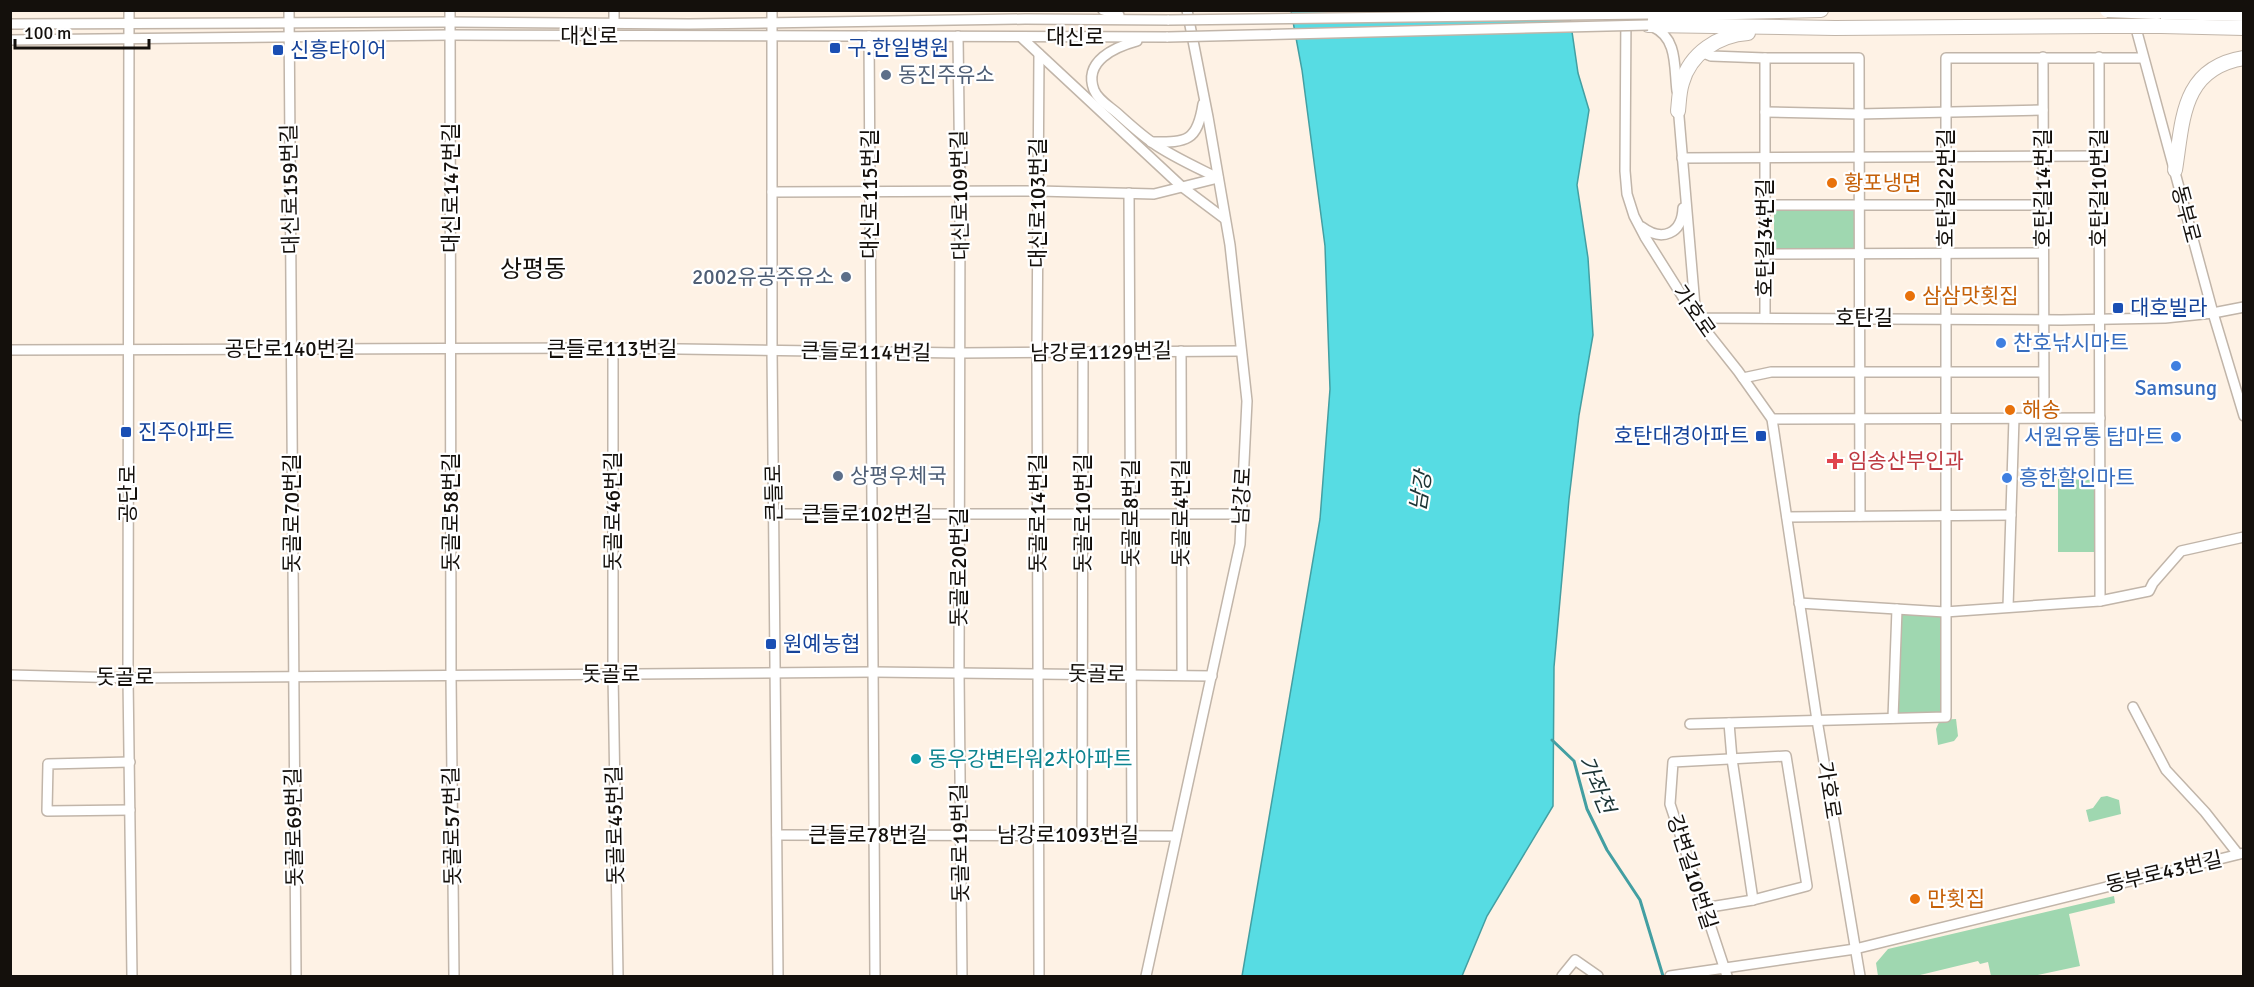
<svg xmlns="http://www.w3.org/2000/svg" width="2254" height="987" viewBox="0 0 2254 987" font-family="Signika,'Noto Sans KR',sans-serif">
  <style>
    .green { fill: #9fd7b0 }
    .water { fill: #57dce3; stroke: #439fa2; stroke-width: 1.5 }
    .lines { fill: none; stroke-linecap: round; stroke-linejoin: round }
    .stream { stroke: #439fa2; stroke-width: 3 }
    .minor-casing { stroke: #c1b5a9; stroke-width: 12 }
    .highway-casing { stroke: #c1b5a9; stroke-width: 16 }
    .minor { stroke: #fff; stroke-width: 9 }
    .highway { stroke: #fff; stroke-width: 14 }
    .minor-bridge-casing { stroke: #c1b5a9; stroke-width: 12; stroke-linecap: butt }
    .highway-bridge-casing { stroke: #c1b5a9; stroke-width: 16; stroke-linecap: butt }
    .minor-bridge { stroke: #fff; stroke-width: 9 }
    .highway-bridge { stroke: #fff; stroke-width: 14 }
    .transit-dot { fill: #1a4fb4; stroke: #fff; stroke-width: 2 }
    .service-dot { fill: #5c6f8a; stroke: #fff; stroke-width: 2 }
    .food-dot { fill: #e8710a; stroke: #fff; stroke-width: 2 }
    .shop-dot { fill: #3f7fe0; stroke: #fff; stroke-width: 2 }
    .health-dot { fill: #e0444e; stroke: #fff; stroke-width: 2 }
    .culture-dot { fill: #0f9aa8; stroke: #fff; stroke-width: 2 }
    .labels { text-anchor: middle; stroke-width: 4.5; stroke-linejoin: round; paint-order: stroke }
    .street-label { font-size: 21px; fill: #14100c; stroke: #fff }
    .transit-label { font-size: 21px; fill: #164399; stroke: #fff; text-anchor: start }
    .service-label { font-size: 21px; fill: #4e5e75; stroke: #fff; text-anchor: start }
    .food-label { font-size: 21px; fill: #c56008; stroke: #fff; text-anchor: start }
    .shop-label { font-size: 21px; fill: #366cbe; stroke: #fff; text-anchor: start }
    .health-label { font-size: 21px; fill: #be3a42; stroke: #fff; text-anchor: start }
    .culture-label { font-size: 21px; fill: #0d838f; stroke: #fff; text-anchor: start }
    .water-label { font-size: 22px; font-style: italic; fill: #1d3435; stroke: #fff }
    .quarter-label { font-size: 24px; fill: #14100c; stroke: #fff }
  </style>
  <rect width="100%" height="100%" fill="#fef2e5"/>
  <g class="green">
    <rect x="1774" y="210" width="81" height="39"/>
    <polygon points="2058,479 2098,480 2098,552 2058,552"/>
    <polygon points="1898,612 1944,614 1945,714 1894,716"/>
    <polygon points="1956,719 1958,736 1954,741 1938,745 1936,729 1940,720"/>
    <polygon points="2107,796 2119,800 2121,814 2089,822 2086,810 2093,808 2101,797"/>
    <polygon points="2114,896 2115,903 2069,914 2080,966 2033,976 1991,976 1988,962 1980,964 1978,961 1916,976 1878,976 1876,963 1888,949"/>
  </g>
  <polygon class="water" points="1291,11 1569,11 1578,73 1589,110 1577,185 1588,258 1593,335 1579,415 1569,499 1554,667 1553,806 1487,916 1462,976 1242,976 1320,519 1330,389 1325,246 1302,70"/>
  <g class="lines">
    <polyline class="stream" points="1552,740 1574,761 1587,809 1607,850 1640,900 1663,976"/>
    <g class="minor-casing">
      <g id="minor">
        <polyline points="129,10 128,678 132,976"/>
        <polyline points="289,10 296,976"/>
        <polyline points="450,10 451,676 454,976"/>
        <polyline points="772,10 772,350 778,976"/>
        <polyline points="1103,10 1119,15"/>
        <polyline points="1626,10 1625,171 1627,194 1634,216 1645,237 1696,318 1738,371 1772,419 1817,720 1860,976"/>
        <polyline points="2131,10 2213,313 2244,416"/>
        <polyline points="614,23 614,10"/>
        <polyline points="10,24 450,22 689,24 1025,19 1169,20"/>
        <path d="M1653,27C1678,38 1674,68 1677,91"/>
        <polyline points="869,36 875,976"/>
        <polyline points="958,36 960,192 959,673 962,976"/>
        <polyline points="1021,37 1181,186 1225,219"/>
        <polyline points="10,40 450,35 1168,37"/>
        <path d="M1137,41C1115,47 1083,61 1094,90C1098,100 1109,106 1117,113C1128,123 1140,134 1153,143C1173,157 1196,167 1218,178"/>
        <polyline points="1701,52 1711,56 1765,58 1859,58 1860,516"/>
        <polyline points="1039,54 1037,353 1039,976"/>
        <polyline points="2043,57 2044,418"/>
        <polyline points="2099,57 2100,601"/>
        <polyline points="1678,105 1696,318 2061,320 2165,318 2213,313 2244,307"/>
        <polyline points="1765,112 1858,114 2043,110"/>
        <path d="M1151,142C1186,142 1197,143 1203,104"/>
        <polyline points="1682,158 2099,156"/>
        <polyline points="772,192 1038,191 1154,194 1218,178"/>
        <polyline points="1129,193 1132,836"/>
        <polyline points="1766,205 2043,205"/>
        <path d="M1642,227C1662,242 1682,234 1683,208"/>
        <polyline points="1766,254 2043,253"/>
        <polyline points="1765,318 1765,58"/>
        <polyline points="613,348 613,674 618,976"/>
        <polyline points="10,350 613,348 961,353 1241,351"/>
        <polyline points="1181,351 1182,675"/>
        <polyline points="1743,378 1771,372 2043,372"/>
        <polyline points="1772,419 2100,418"/>
        <polyline points="775,514 1241,514"/>
        <polyline points="1787,517 2011,515"/>
        <polyline points="1799,603 1945,612 2100,601 2149,591 2153,583 2181,551 2244,537"/>
        <polyline points="2008,607 2014,418"/>
        <polyline points="10,675 128,678 873,672 1212,676"/>
        <polyline points="2133,707 2166,770 2205,812 2238,854"/>
        <polyline points="1893,718 1897,609"/>
        <polyline points="1729,723 1732,759 1753,900"/>
        <polyline points="1690,724 1946,717 1946,58 2143,58"/>
        <polyline points="130,762 48,764 47,811 130,810"/>
        <polyline points="777,835 1176,836"/>
        <polyline points="1082,836 1083,352"/>
        <polyline points="1704,908 1753,900 1807,886 1786,756 1673,762 1670,804 1727,976"/>
        <polyline points="1146,976 1240,544 1247,401 1230,245 1208,117 1187,10"/>
        <polyline points="1562,976 1575,960 1598,976"/>
        <polyline points="1670,976 1855,949 2244,853"/>
      </g>
    </g>
    <g class="highway-casing">
      <g id="highway">
        <polyline points="2157,12 2244,14"/>
        <polyline points="1648,14 1821,10"/>
        <polyline points="1648,25 1835,28 2104,26"/>
        <polyline points="2161,26 2244,28"/>
        <path d="M1678,111C1679,102 1679,92 1682,83C1690,53 1719,35 1748,33"/>
        <path d="M2175,170C2183,121 2181,68 2244,58"/>
      </g>
    </g>
    <use href="#minor" class="minor"/>
    <use href="#highway" class="highway"/>
    <g class="minor-bridge-casing">
      <g id="minor-bridge">
        <polyline points="1169,20 1648,14"/>
        <polyline points="1168,37 1648,25"/>
      </g>
    </g>
    <g class="highway-bridge-casing">
      <g id="highway-bridge">
        <polyline points="2107,10 2157,12"/>
        <polyline points="2104,26 2161,26"/>
      </g>
    </g>
    <use href="#minor-bridge" class="minor-bridge"/>
    <use href="#highway-bridge" class="highway-bridge"/>
  </g>
  <g class="transit-dot">
    <rect x="829" y="42" width="12" height="12" rx="3"/>
    <rect x="272" y="44" width="12" height="12" rx="3"/>
    <rect x="2112" y="302" width="12" height="12" rx="3"/>
    <rect x="120" y="426" width="12" height="12" rx="3"/>
    <rect x="1755" y="430" width="12" height="12" rx="3"/>
    <rect x="765" y="638" width="12" height="12" rx="3"/>
  </g>
  <g class="service-dot">
    <circle cx="886" cy="75" r="6"/>
    <circle cx="846" cy="277" r="6"/>
    <circle cx="838" cy="476" r="6"/>
  </g>
  <g class="food-dot">
    <circle cx="1832" cy="183" r="6"/>
    <circle cx="1910" cy="296" r="6"/>
    <circle cx="2010" cy="410" r="6"/>
    <circle cx="1915" cy="899" r="6"/>
  </g>
  <g class="shop-dot">
    <circle cx="2001" cy="343" r="6"/>
    <circle cx="2176" cy="366" r="6"/>
    <circle cx="2176" cy="437" r="6"/>
    <circle cx="2007" cy="478" r="6"/>
  </g>
  <path class="health-dot" d="M1832 452h6v6h6v6h-6v6h-6v-6h-6v-6h6z"/>
  <circle class="culture-dot" cx="916" cy="759" r="6"/>
  <g class="labels">
    <g class="street-label">
      <text x="589" y="43">대신로</text>
      <text x="1075" y="44">대신로</text>
      <text transform="translate(451 188) rotate(-90)" y="7">대신로147번길</text>
      <text transform="translate(1946 188) rotate(-90)" y="7">호탄길22번길</text>
      <text transform="translate(2043 188) rotate(-90)" y="7">호탄길14번길</text>
      <text transform="translate(2099 188) rotate(-90)" y="7">호탄길10번길</text>
      <text transform="translate(290 189) rotate(-91)" y="7">대신로159번길</text>
      <text transform="translate(870 194) rotate(-90)" y="7">대신로115번길</text>
      <text transform="translate(960 195) rotate(-91)" y="7">대신로109번길</text>
      <text transform="translate(1038 203) rotate(-90)" y="7">대신로103번길</text>
      <text transform="translate(2186 214) rotate(75)" y="7">동부로</text>
      <text transform="translate(1765 238) rotate(-90)" y="7">호탄길34번길</text>
      <text transform="translate(1694 311) rotate(55)" y="7">가호로</text>
      <text x="1864" y="325">호탄길</text>
      <text x="290" y="356">공단로140번길</text>
      <text x="612" y="356">큰들로113번길</text>
      <text transform="translate(866 352) rotate(1)" y="7">큰들로114번길</text>
      <text transform="translate(1101 352) rotate(-1)" y="7">남강로1129번길</text>
      <text transform="translate(774 493) rotate(-91)" y="7">큰들로</text>
      <text transform="translate(128 494) rotate(-90)" y="7">공단로</text>
      <text transform="translate(1242 496) rotate(-87)" y="7">남강로</text>
      <text transform="translate(613 511) rotate(-90)" y="7">돗골로46번길</text>
      <text transform="translate(451 512) rotate(-90)" y="7">돗골로58번길</text>
      <text transform="translate(292 513) rotate(-90)" y="7">돗골로70번길</text>
      <text transform="translate(1038 513) rotate(-90)" y="7">돗골로14번길</text>
      <text transform="translate(1083 513) rotate(-90)" y="7">돗골로10번길</text>
      <text transform="translate(1131 513) rotate(-90)" y="7">돗골로8번길</text>
      <text transform="translate(1181 513) rotate(-90)" y="7">돗골로4번길</text>
      <text x="867" y="521">큰들로102번길</text>
      <text transform="translate(959 567) rotate(-90)" y="7">돗골로20번길</text>
      <text x="611" y="681">돗골로</text>
      <text transform="translate(1097 674) rotate(1)" y="7">돗골로</text>
      <text x="125" y="684">돗골로</text>
      <text transform="translate(1829 790) rotate(81)" y="7">가호로</text>
      <text transform="translate(615 825) rotate(-91)" y="7">돗골로45번길</text>
      <text transform="translate(452 826) rotate(-91)" y="7">돗골로57번길</text>
      <text transform="translate(294 827) rotate(-91)" y="7">돗골로69번길</text>
      <text x="868" y="842">큰들로78번길</text>
      <text x="1068" y="842">남강로1093번길</text>
      <text transform="translate(960 843) rotate(-91)" y="7">돗골로19번길</text>
      <text transform="translate(1692 872) rotate(72)" y="7">강변길10번길</text>
      <text transform="translate(2164 872) rotate(-13)" y="7">동부로43번길</text>
    </g>
    <g class="transit-label">
      <text x="847" y="55">구.한일병원</text>
      <text x="290" y="57">신흥타이어</text>
      <text x="2130" y="315">대호빌라</text>
      <text x="138" y="439">진주아파트</text>
      <text x="1749" y="443" text-anchor="end">호탄대경아파트</text>
      <text x="783" y="651">원예농협</text>
    </g>
    <g class="service-label">
      <text x="898" y="82">동진주유소</text>
      <text x="834" y="284" text-anchor="end">2002유공주유소</text>
      <text x="850" y="483">상평우체국</text>
    </g>
    <g class="food-label">
      <text x="1844" y="190">황포냉면</text>
      <text x="1922" y="303">삼삼맛횟집</text>
      <text x="2022" y="417">해송</text>
      <text x="1927" y="906">만횟집</text>
    </g>
    <g class="shop-label">
      <text x="2013" y="350">찬호낚시마트</text>
      <text x="2176" y="395" text-anchor="middle">Samsung</text>
      <text x="2164" y="444" text-anchor="end">서원유통 탑마트</text>
      <text x="2019" y="485">흥한할인마트</text>
    </g>
    <g class="health-label">
      <text x="1848" y="468">임송산부인과</text>
    </g>
    <g class="culture-label">
      <text x="928" y="766">동우강변타워2차아파트</text>
    </g>
    <g class="water-label">
      <text transform="translate(1420 491) rotate(-81)" y="8">남강</text>
      <text transform="translate(1597 784) rotate(67)" y="8">가좌천</text>
    </g>
    <g class="quarter-label">
      <text x="533" y="277">상평동</text>
    </g>
  </g>
  <rect width="2254" height="987" fill="none" stroke="#14100c" stroke-width="24"/>
  <path d="M15 39v9h134v-9" fill="none" stroke="#14100c" stroke-width="3"/>
  <text x="24" y="39" font-size="18" fill="#14100c" stroke="#ffffff" stroke-width="4.5" paint-order="stroke">100 m</text>
</svg>
